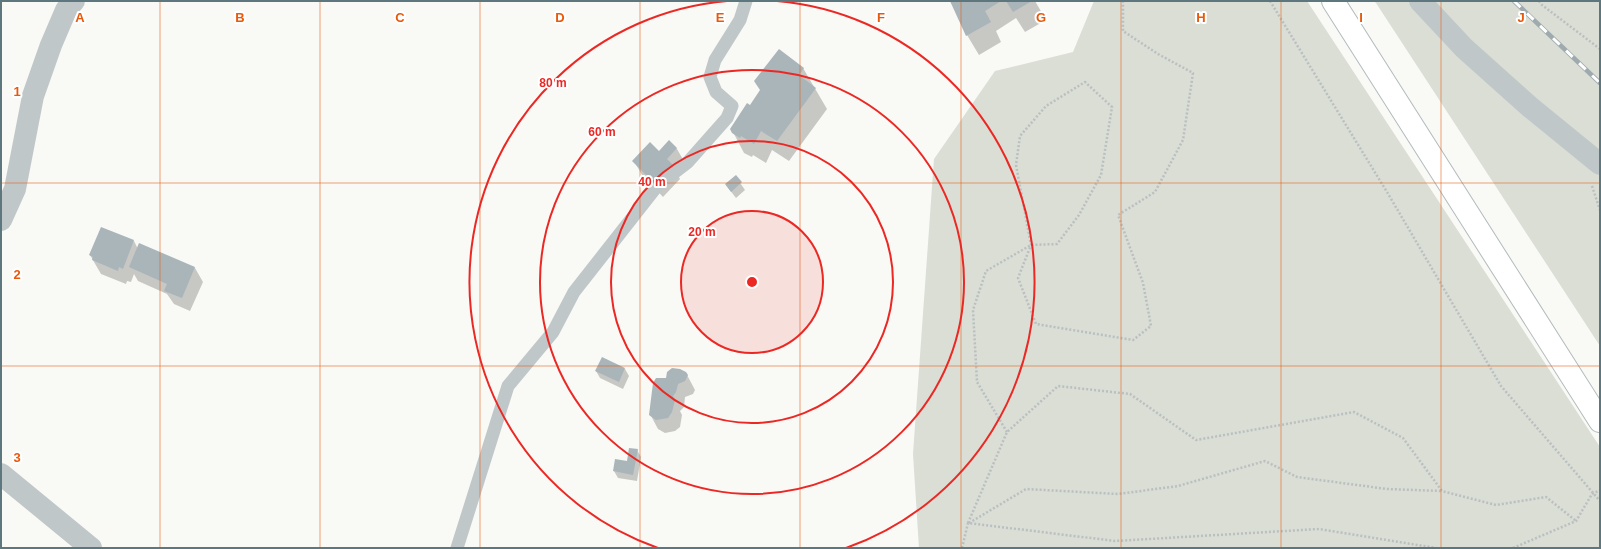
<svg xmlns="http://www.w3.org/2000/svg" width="1601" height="549" viewBox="0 0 1601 549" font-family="Arial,sans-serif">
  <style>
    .green { fill: #daded5 }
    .shadow { fill: #0003 }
    .building { fill: #a9b5b9 }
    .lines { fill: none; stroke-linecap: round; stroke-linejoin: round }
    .secondary-casing { stroke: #b2bbbe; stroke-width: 24 }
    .path { stroke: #babfc1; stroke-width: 2.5; stroke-dasharray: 2 2; stroke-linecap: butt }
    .service { stroke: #c0c7c9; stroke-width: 13 }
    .minor { stroke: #c0c7c9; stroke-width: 22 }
    .secondary { stroke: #fff; stroke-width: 22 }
    .rail-casing { stroke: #9faaae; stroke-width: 4.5 }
    .rail { stroke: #fff; stroke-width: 3; stroke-dasharray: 9; stroke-linecap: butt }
    .grid { fill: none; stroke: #e8590c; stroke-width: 1; stroke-opacity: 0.55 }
    .ring { fill: none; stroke: #eb2824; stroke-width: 2 }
    .grid-label { font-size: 13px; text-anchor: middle; font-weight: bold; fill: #e8590c; stroke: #fff; stroke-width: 4; stroke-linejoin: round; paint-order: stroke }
    .centre { fill: #eb2824; stroke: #fff; stroke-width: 2 }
    .ring-label { font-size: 12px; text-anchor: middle; font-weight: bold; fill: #eb2824; stroke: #fff; stroke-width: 4; stroke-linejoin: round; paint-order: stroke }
  </style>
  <rect width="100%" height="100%" fill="#f9f9f6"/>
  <g class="green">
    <polygon points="1094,1 1307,1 1600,447 1600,548 919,548 913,454 934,159 995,71 1073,52"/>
    <polygon points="1374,1 1600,1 1600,346 1376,3"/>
  </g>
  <g class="shadow">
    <polygon points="951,1 1035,1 1046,20 1025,32 1016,18 996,31 1001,42 979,55 967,35"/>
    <polygon points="803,68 827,109 789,161 772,150 766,163 753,155 752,157 744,153 733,132 751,106"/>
    <polygon points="669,142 677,149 685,163 676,172 680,179 663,197 642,175 634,161 659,152"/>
    <polygon points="736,177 745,190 736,198 726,185"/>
    <polygon points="134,241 138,249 195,268 203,282 190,311 174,304 167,294 138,281 134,274 131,282 127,281 126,284 101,274 90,255"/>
    <polygon points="625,369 629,376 623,389 600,378 596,371"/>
    <polygon points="686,373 695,390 693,394 685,397 684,407 680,411 682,415 680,427 675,431 665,433 658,429 650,414 666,379"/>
    <polygon points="637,450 641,457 637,481 618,478 614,471 628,462"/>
  </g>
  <g class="building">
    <polygon points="950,1 1001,1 985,11 991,22 966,36"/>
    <polygon points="1006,1 1032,1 1013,12"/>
    <polygon points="779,49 804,68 799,75 816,88 777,141 761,131 754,144 741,136 740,138 732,133 730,129 747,103 750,105 760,90 754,81"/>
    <polygon points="669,140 677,148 667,159 673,165 655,184 632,161 650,142 659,151"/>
    <polygon points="736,175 742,182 731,192 725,184"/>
    <polygon points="101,227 134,240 123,269 119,267 118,271 92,260 93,257 89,255"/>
    <polygon points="139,243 195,267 182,298 164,291 167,284 129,267"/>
    <polygon points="602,357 625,368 619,382 595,371"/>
    <polygon points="672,368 680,369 686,372 688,375 685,381 678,384 676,392 673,396 675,400 672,412 668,418 656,420 649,415 653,383 656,378 666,378 667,372"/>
    <polygon points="629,448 638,449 633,475 613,471 615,459 627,461"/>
  </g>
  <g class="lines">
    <g class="secondary-casing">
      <polyline id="secondary" points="1333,1 1600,421"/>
    </g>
    <g class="path">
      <polyline points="1270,1 1387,192 1501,386 1600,501"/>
      <polyline points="1539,1 1542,5 1600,49"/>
      <polyline points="1592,186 1600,210"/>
      <polyline points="1007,432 977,382 973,310 986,271 1031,245 1057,244 1079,215 1101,175 1112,107 1085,82 1046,106 1020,136 1016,165 1031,245 1018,278 1036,324 1133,340 1151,326 1143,283 1118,215 1155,192 1183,140 1193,73 1158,54 1123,31 1123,1"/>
      <polyline points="968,523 1007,432 1058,386 1130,394 1196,440 1354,412 1403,438 1442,491 1496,505 1546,497 1576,521"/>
      <polyline points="969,523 1026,489 1118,494 1178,486 1265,461 1297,477 1387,489 1442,491"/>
      <polyline points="962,548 968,523 1115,541 1319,529 1436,548"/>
      <polyline points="1513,548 1576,521 1592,494 1600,490"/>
    </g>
    <polyline class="service" points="457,548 508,386 553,332 574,292 658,185 688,162 727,118 732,106 716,92 710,77 715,60 740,20 746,1"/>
    <g class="minor">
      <polyline points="1420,1 1464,48 1530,107 1600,164"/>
      <polyline points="1,220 15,189 33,96 51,45 66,10 74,1"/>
      <polyline points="1,474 91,548"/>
    </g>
    <use href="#secondary" class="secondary"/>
    <g class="rail-casing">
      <polyline id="rail" points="1514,1 1600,83"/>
    </g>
    <use href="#rail" class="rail"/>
  </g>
  <path class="grid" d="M160,1V548M320,1V548M480,1V548M640,1V548M800,1V548M961,1V548M1121,1V548M1281,1V548M1441,1V548M1,183H1600M1,366H1600"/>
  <circle cx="752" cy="282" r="71" fill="#eb2824" fill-opacity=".12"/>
  <g class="ring">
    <circle cx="752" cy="282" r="71"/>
    <circle cx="752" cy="282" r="141"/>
    <circle cx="752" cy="282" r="212"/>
    <path d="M658 548A282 282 0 0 1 727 1M777 1A282 282 0 0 1 846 548"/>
  </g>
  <g class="grid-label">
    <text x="80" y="22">A</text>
    <text x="240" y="22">B</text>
    <text x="400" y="22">C</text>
    <text x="560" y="22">D</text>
    <text x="720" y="22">E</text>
    <text x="881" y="22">F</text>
    <text x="1041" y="22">G</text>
    <text x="1201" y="22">H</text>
    <text x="1361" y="22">I</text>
    <text x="1521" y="22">J</text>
    <text x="17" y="96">1</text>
    <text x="17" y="279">2</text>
    <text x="17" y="462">3</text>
  </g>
  <circle cx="752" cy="282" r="6" class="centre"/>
  <g class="ring-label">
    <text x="553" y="87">80 m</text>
    <text x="602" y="136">60 m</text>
    <text x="652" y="186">40 m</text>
    <text x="702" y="236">20 m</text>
  </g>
  <rect width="1601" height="549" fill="none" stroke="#5e767d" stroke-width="4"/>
</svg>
